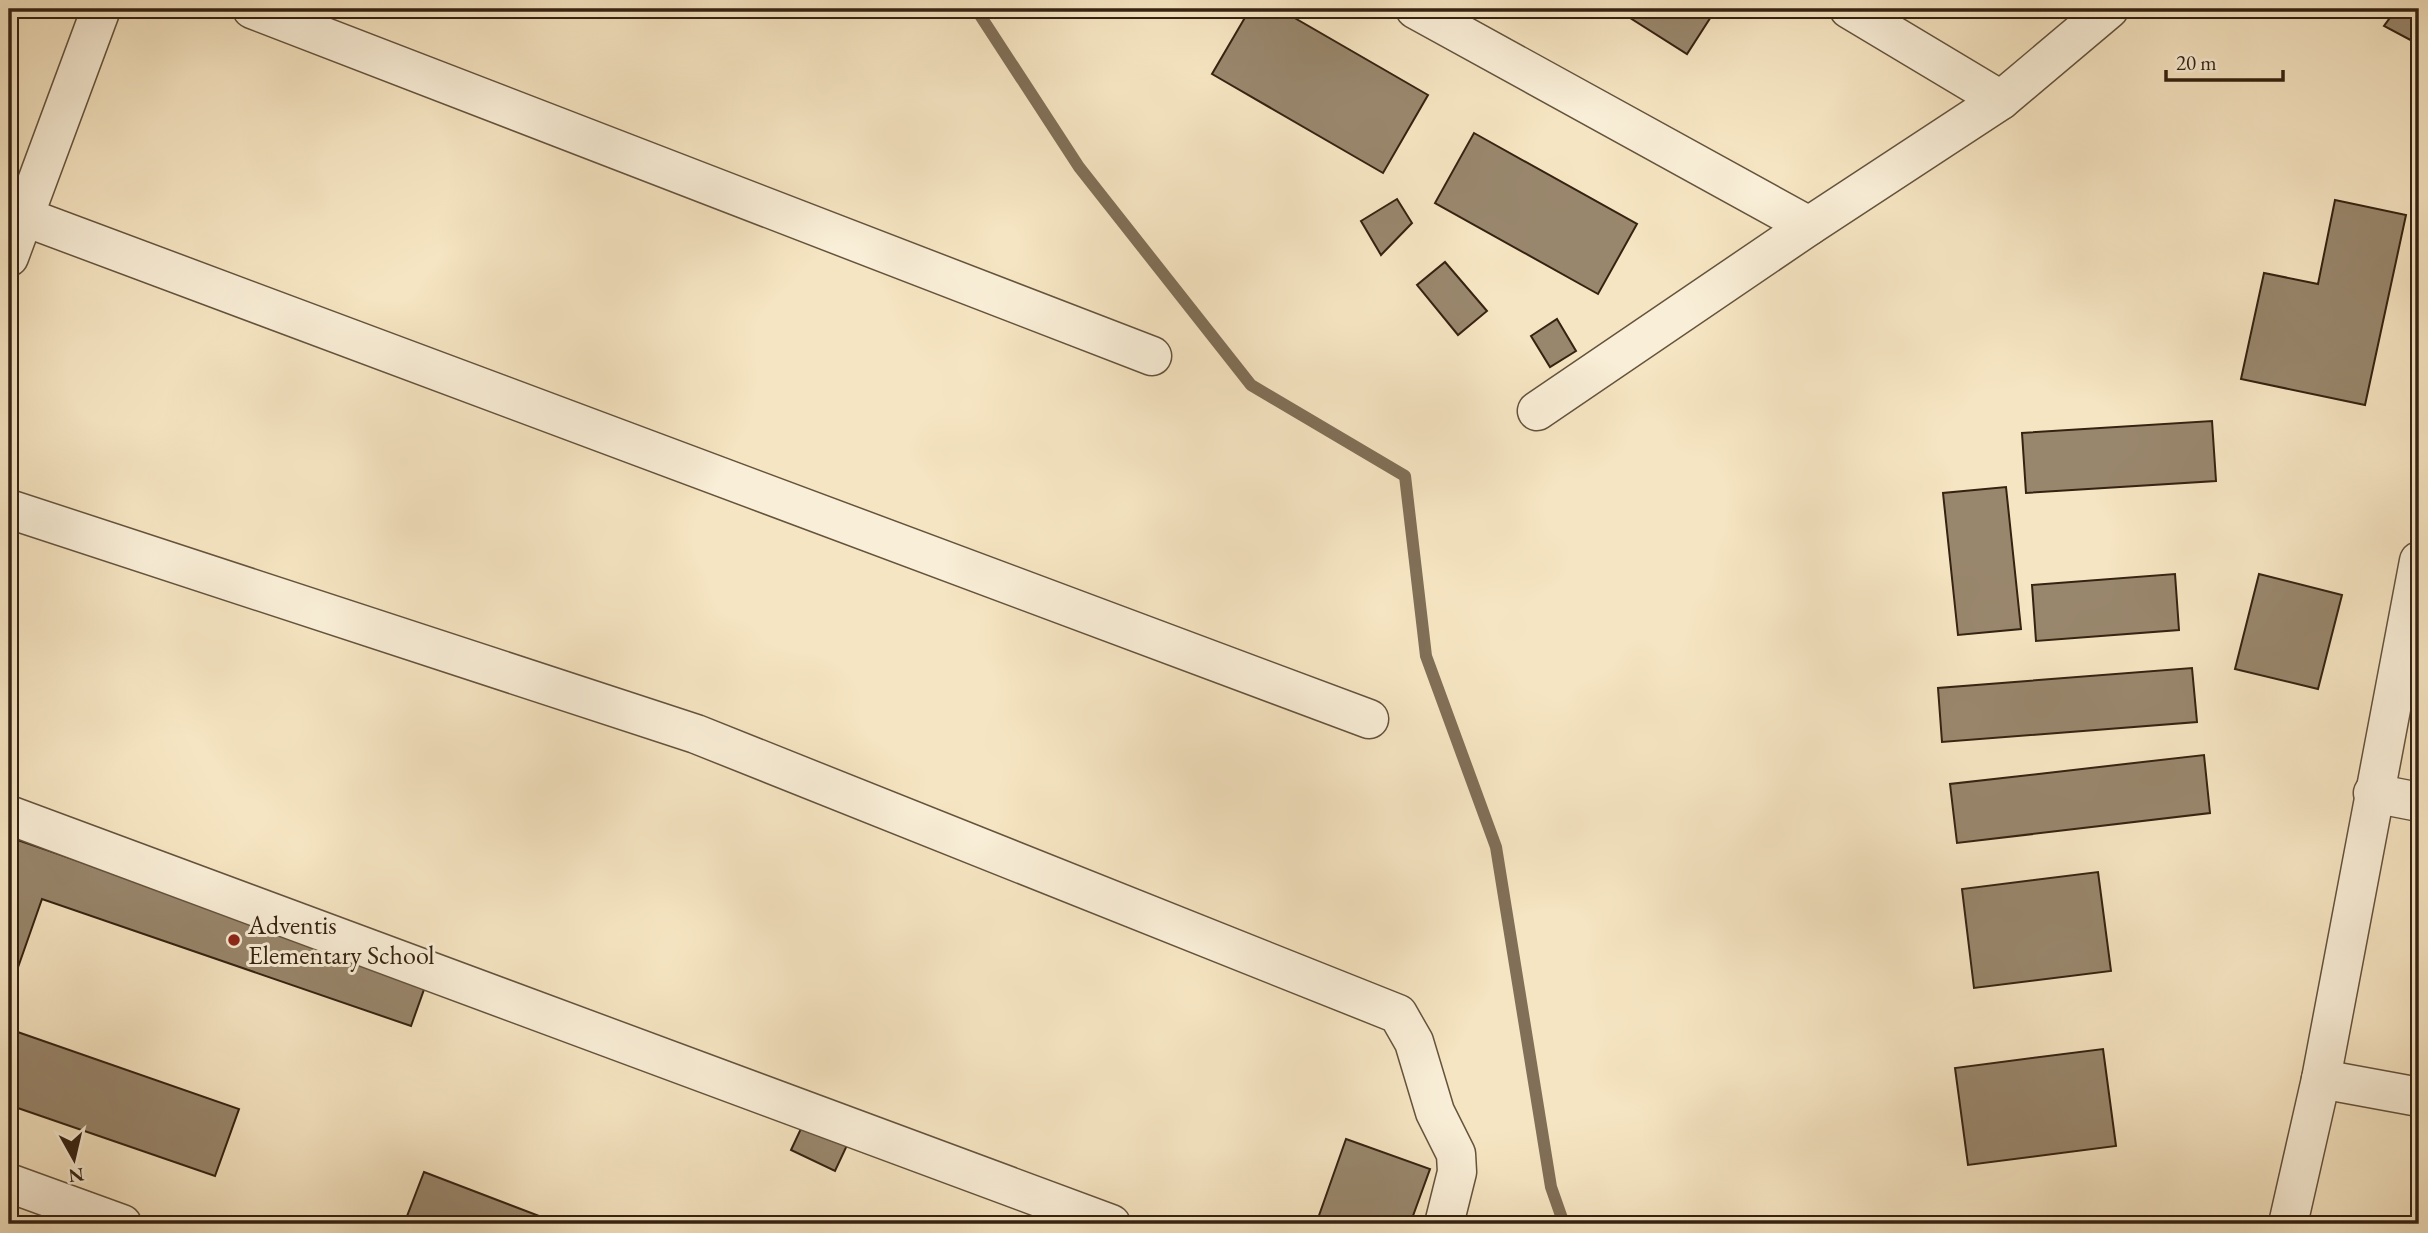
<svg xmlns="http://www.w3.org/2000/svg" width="2428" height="1233" viewBox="0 0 2428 1233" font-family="'EB Garamond',serif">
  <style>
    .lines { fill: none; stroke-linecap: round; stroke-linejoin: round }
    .stream { stroke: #816f57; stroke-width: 12 }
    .building { fill: #99876d; stroke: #352211; stroke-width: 2 }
    .minor-casing { stroke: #65533d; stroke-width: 41 }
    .minor { stroke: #f9eed7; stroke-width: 38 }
    .poi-dot { fill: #8f2418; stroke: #f9eed7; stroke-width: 2.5 }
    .labels { text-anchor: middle; stroke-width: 6; stroke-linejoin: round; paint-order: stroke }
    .poi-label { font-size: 26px; fill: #352211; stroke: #f9eed7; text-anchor: start }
  </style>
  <rect width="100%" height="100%" fill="#f6e5c2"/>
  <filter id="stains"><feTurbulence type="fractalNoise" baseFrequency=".00286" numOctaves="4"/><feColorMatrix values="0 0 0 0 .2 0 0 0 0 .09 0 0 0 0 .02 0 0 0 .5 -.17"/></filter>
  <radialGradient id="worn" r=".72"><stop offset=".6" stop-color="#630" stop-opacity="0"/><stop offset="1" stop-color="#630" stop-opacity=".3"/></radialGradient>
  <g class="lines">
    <polyline class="stream" points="976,9 1079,167 1251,385 1405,476 1426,656 1496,847 1551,1187 1564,1224"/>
  </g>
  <g class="building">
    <polygon points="1250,9 1279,9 1428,95 1383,173 1212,74"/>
    <polygon points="1616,9 1716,9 1687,54"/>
    <polygon points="2419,10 2418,44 2384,26 2392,15"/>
    <polygon points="1474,133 1637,224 1598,294 1435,203"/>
    <polygon points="1397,199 1412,223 1381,255 1361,221"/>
    <polygon points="2335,200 2406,215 2365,405 2241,379 2264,273 2318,284"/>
    <polygon points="1445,262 1487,311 1458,335 1417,285"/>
    <polygon points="1557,319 1576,351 1550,367 1531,336"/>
    <polygon points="2212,421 2216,481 2026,493 2022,433"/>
    <polygon points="2006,487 2021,629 1958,635 1943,493"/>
    <polygon points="2175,574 2179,630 2036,641 2032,585"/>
    <polygon points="2259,574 2342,595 2318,689 2235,669"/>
    <polygon points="2192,668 2197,722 1942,742 1938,688"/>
    <polygon points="2204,755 2210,813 1957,843 1950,784"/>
    <polygon points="9,837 427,981 411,1026 42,899 9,993"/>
    <polygon points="2098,872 2111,971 1974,988 1962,889"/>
    <polygon points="9,1029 239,1109 215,1176 9,1105"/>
    <polygon points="2103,1049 2116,1146 1968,1165 1955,1068"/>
    <polygon points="805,1120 849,1141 835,1171 791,1150"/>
    <polygon points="1346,1139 1430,1169 1410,1224 1316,1224"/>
    <polygon points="424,1172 555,1222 554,1224 404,1224"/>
  </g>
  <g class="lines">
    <g class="minor-casing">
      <g id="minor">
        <polyline points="252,9 1152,356"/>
        <polyline points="1415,9 1809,226"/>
        <polyline points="1849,9 2001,100"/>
        <polyline points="9,211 1369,719"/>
        <polyline points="9,257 101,9"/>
        <polyline points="1537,411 1809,226 2001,100 2109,9"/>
        <polyline points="9,509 696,734 1398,1014 1414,1042 1435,1112 1456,1154 1457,1172 1444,1224"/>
        <polyline points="2373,793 2419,802"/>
        <polyline points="9,815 1111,1224"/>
        <polyline points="2321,1079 2419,1097"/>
        <polyline points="9,1183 122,1224"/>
        <polyline points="2288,1224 2321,1079 2419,561"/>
      </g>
    </g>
    <use href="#minor" class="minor"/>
  </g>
  <circle class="poi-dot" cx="234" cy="940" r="7"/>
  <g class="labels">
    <g class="poi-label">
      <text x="248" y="934">Adventis<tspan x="248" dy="30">Elementary School</tspan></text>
    </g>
  </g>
  <rect width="2428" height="1233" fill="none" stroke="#f6e5c2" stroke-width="35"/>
  <rect x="10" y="10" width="2407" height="1212" fill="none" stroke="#352211" stroke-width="3.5"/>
  <rect x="18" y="18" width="2393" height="1198" fill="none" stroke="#352211" stroke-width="2"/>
  <g transform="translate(74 1159) rotate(172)" stroke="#f9eed7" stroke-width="5" paint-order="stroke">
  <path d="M0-5L12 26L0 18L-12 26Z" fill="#352211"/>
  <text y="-10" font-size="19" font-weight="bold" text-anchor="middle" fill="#352211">N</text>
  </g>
  <path d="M2166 70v10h117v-10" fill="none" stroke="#352211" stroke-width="3.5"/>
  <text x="2176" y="70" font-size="21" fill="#352211" stroke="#f9eed7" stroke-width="5" paint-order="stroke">20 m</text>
  <rect width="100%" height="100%" filter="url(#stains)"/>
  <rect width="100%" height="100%" fill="url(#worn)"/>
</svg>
